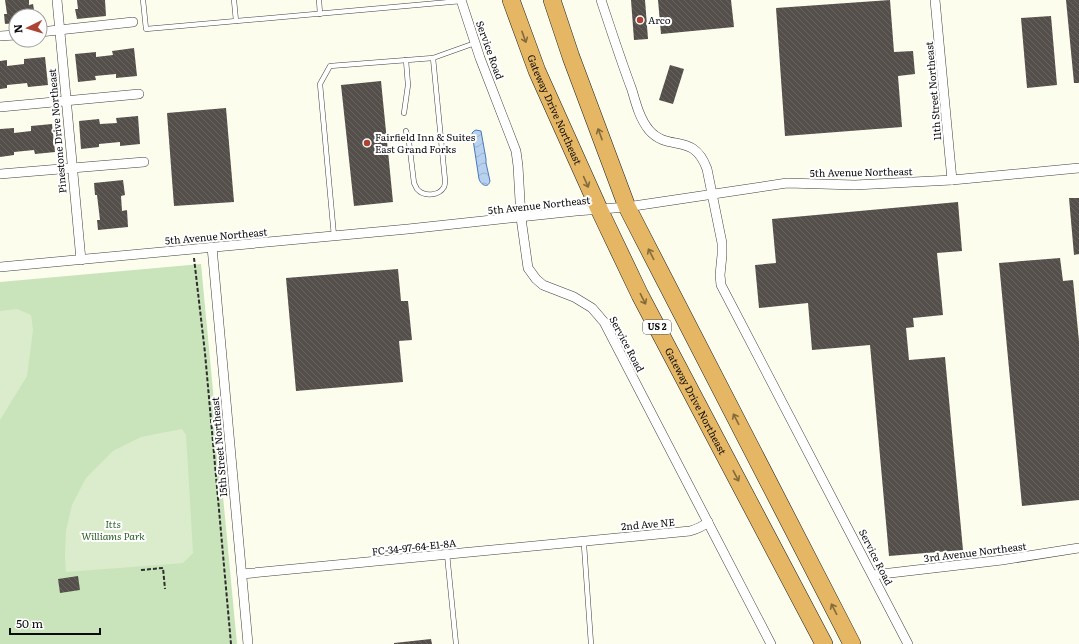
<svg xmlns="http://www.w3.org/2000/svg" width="1079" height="644" viewBox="0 0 1079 644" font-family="Literata,serif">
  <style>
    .park { fill: #c9e4bb }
    .pitch { fill: #dbeccc }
    .water { fill: url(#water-waves); stroke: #4679bf }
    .building { fill: url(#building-back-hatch) }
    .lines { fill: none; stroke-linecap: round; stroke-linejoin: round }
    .lane-casing { stroke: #3f3f3f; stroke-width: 5.5 }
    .street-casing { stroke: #3f3f3f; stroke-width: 10 }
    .highway-casing { stroke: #1d1d1d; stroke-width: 18 }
    .path { stroke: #2e2e2e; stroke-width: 2; stroke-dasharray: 4 2; stroke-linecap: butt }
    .lane { stroke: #fff; stroke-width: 4.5 }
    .street { stroke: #fff; stroke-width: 9 }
    .highway { stroke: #e5b664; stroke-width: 17 }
    .oneway { stroke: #836a3c }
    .poi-dot { fill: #ad4333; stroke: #fff; stroke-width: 1.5 }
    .labels { text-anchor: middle; stroke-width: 4; stroke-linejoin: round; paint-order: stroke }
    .shield { fill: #fff; stroke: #555; stroke-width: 1 }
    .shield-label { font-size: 9px; font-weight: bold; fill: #0c0c0c }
    .poi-label { font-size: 10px; fill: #0c0c0c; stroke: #fff; text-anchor: start }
    .street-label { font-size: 10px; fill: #0c0c0c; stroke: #fff }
    .park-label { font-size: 10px; font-style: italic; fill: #265d24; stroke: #fff }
  </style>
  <defs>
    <pattern id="water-waves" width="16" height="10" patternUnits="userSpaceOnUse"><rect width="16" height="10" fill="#b7d1ef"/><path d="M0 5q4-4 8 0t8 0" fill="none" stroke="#9cb2cc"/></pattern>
    <pattern id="building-back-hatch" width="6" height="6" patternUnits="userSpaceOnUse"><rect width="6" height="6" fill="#544f4a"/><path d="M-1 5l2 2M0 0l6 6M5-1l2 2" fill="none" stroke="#686460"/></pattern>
  </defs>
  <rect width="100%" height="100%" fill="#fdfdee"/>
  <polygon class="park" points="201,264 237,644 0,644 0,282"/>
  <g class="pitch">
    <polygon points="17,309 31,315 33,330 27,376 0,420 0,311"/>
    <polygon points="182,429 186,435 193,553 183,563 66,572 65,557 66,531 72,505 86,478 113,451 141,437"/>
  </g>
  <path class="water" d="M476,130L481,131L486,159V163L490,181C488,189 481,185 479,179L472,133L474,131Z"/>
  <g class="building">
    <polygon points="5,0 29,0 29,5 33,4 35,16 16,16 16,23 5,24 4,14 7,14"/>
    <polygon points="77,0 105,0 106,16 77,19 75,9 78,9"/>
    <polygon points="631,0 645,0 648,39 634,40"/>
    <polygon points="658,0 731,0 734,27 661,34"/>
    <polygon points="890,0 894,52 913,51 915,74 898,76 902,127 785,136 776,8"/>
    <polygon points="1066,0 1079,0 1079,83 1074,83"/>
    <polygon points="1051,16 1057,85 1027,88 1021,18"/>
    <polygon points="134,48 137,76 116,78 116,74 95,76 96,80 78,82 75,54 96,52 96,57 113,55 112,51"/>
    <polygon points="45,57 48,85 28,87 27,83 7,85 7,88 0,89 0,61 7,60 7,66 24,64 24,59"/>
    <polygon points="670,65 684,69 673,104 659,100"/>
    <polygon points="381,81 393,202 354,206 341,85"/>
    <polygon points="226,108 234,202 174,206 167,113"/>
    <polygon points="138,116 140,144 120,146 120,142 99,144 99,147 81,149 79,121 99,119 100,124 117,123 116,118"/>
    <polygon points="52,124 55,152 35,154 34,150 14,152 14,155 0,157 0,129 14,128 14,133 31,131 31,126"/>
    <polygon points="123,180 125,195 121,196 122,211 127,210 128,227 98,230 97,220 100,220 97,195 95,195 94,183"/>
    <polygon points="1069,198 1079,198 1079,254 1074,255"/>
    <polygon points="958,202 962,251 937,253 943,315 913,318 914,327 906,328 909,360 945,357 963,550 889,556 870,345 812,350 808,303 759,308 755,265 776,263 772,219"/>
    <polygon points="1060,258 1063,281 1073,280 1079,341 1079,500 1022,506 999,263"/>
    <polygon points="398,269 401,301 408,301 412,340 399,341 403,382 296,391 286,278"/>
    <polygon points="78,576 80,590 60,593 58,579"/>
    <polygon points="431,639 432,644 394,644 394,643"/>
  </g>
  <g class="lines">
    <g class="lane-casing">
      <g id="lane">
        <polyline points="143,0 146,29 461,1"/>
        <polyline points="234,0 236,21"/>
        <polyline points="319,0 320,14"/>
        <polyline points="404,113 408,85 406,60"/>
        <path d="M406,131L409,142L414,183C415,185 416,187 417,189C424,197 439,196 444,187C445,185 445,183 445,180L433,58"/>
        <polyline points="334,236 320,84 330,66 433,58 475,43"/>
        <polyline points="587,541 585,542 584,545 591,644"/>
        <polyline points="447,554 456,644"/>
      </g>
    </g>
    <g class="street-casing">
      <g id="street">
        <polyline points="57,0 81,260"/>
        <polyline points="461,0 480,58 516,151 518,166 521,218 528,268 536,279 543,285 574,297 592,308 604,322 771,644"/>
        <path d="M601,0C611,30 621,61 632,90C636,104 640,119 649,130C669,153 693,131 707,169L722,243V255L720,275L721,285L908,644"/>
        <polyline points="935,0 952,180"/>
        <polyline points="40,32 133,22"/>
        <polyline points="0,36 16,35"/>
        <polyline points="0,107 139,94"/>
        <polyline points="0,174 144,162"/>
        <polyline points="212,247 248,644"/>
        <polyline points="0,267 408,229 576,211 627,207 787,183 855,185 952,180 1079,168"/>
        <path d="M242,574L690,531C697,529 702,527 708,522"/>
        <polyline points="873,575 1002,560 1079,548"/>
      </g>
    </g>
    <g class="highway-casing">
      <g id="highway">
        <path id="s1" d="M511,0L537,71L599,209L640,295L824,644"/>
        <polyline points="552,0 571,57 627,207 852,644"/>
      </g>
    </g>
    <g class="path">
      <polyline points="194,258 205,353 231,644"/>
      <polyline points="141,570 163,568 165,589"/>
    </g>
    <use href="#lane" class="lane"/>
    <use href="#street" class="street"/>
    <use href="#highway" class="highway"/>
  </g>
  <defs><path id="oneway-shaft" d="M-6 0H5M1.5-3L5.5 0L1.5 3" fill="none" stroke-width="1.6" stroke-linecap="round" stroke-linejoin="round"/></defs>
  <g class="oneway">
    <use href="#oneway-shaft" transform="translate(524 37) rotate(70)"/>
    <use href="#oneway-shaft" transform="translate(600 134) rotate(-110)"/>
    <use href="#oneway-shaft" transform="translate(586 182) rotate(66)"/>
    <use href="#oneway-shaft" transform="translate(651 254) rotate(-117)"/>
    <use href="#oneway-shaft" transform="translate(643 299) rotate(63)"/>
    <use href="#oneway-shaft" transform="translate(736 419) rotate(-117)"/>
    <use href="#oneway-shaft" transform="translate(736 476) rotate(62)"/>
    <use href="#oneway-shaft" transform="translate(834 609) rotate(-117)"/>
  </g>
  <g class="poi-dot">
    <circle cx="640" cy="20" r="4"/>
    <circle cx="367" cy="143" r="4"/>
  </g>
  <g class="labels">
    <rect class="shield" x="643" y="320" width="28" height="14" rx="3"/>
    <g class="shield-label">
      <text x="657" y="330">US 2</text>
    </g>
    <g class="poi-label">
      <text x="648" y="24">Arco</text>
      <text x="375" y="141">Fairfield Inn &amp; Suites<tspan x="375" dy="12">East Grand Forks</tspan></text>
    </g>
    <g class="street-label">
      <text transform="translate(490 50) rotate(70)" y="4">Service Road</text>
      <text transform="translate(933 91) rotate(-95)" y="4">11th Street Northeast</text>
      <text dy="4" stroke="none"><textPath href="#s1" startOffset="118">Gateway Drive Northeast</textPath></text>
      <text transform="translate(57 131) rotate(-95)" y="4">Pinestone Drive Northeast</text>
      <text transform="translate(861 172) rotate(-1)" y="4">5th Avenue Northeast</text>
      <text transform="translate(539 205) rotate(-6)" y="4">5th Avenue Northeast</text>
      <text transform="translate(216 236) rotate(-5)" y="4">5th Avenue Northeast</text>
      <text transform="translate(627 344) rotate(62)" y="4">Service Road</text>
      <text dy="4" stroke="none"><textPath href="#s1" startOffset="442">Gateway Drive Northeast</textPath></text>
      <text transform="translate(219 447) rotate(-95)" y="4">15th Street Northeast</text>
      <text transform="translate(648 524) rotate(-5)" y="4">2nd Ave NE</text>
      <text transform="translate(414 547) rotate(-6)" y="4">FC-34-97-64-E1-8A</text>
      <text transform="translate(975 552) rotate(-7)" y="4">3rd Avenue Northeast</text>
      <text transform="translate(876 557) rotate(63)" y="4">Service Road</text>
    </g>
    <g class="park-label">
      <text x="113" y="528">Itts<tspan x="113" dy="12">Williams Park</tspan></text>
    </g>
  </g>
  <g transform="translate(28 28) rotate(265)"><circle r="19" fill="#ffffff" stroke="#9e9e9e"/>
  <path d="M0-3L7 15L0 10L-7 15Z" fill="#ad4333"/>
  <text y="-6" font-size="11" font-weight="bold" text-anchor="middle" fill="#0c0c0c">N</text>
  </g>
  <path d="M10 628v6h90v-6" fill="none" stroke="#0c0c0c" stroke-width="2"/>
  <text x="16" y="628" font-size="12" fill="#0c0c0c" stroke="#ffffff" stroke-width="3" paint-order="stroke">50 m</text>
</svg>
